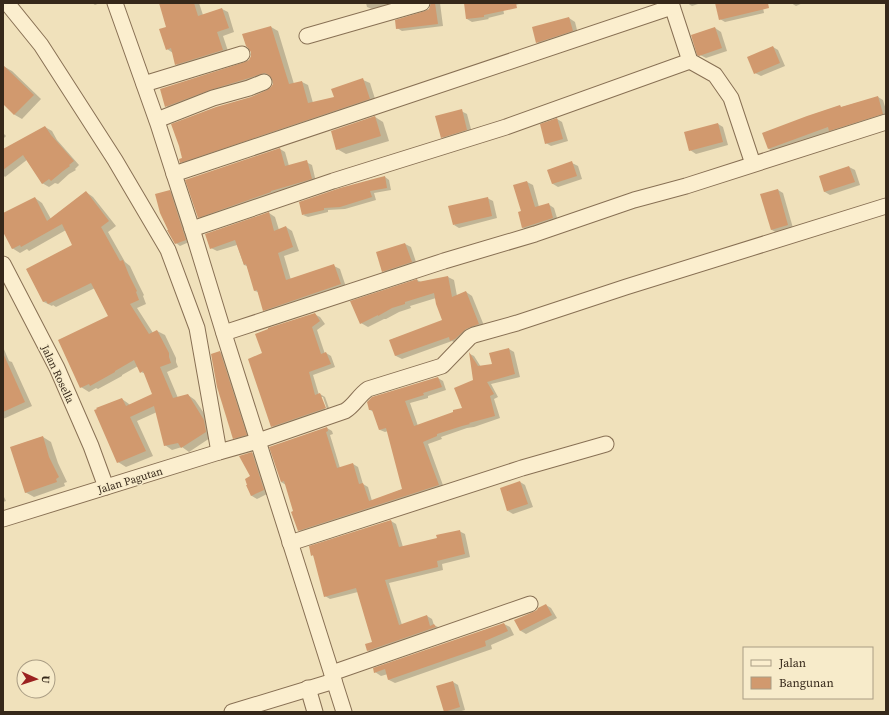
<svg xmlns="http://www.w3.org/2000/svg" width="889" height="715" viewBox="0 0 889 715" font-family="'Source Serif 4',serif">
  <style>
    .shadow { fill: #0003 }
    .building { fill: #d1996e }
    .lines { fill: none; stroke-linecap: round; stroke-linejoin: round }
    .minor-casing { stroke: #887054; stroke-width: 17 }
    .minor { stroke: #fbeece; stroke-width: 15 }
    .labels { text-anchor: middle; stroke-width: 3; stroke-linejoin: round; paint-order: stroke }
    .street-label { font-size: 11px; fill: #36281a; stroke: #f7ebca }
  </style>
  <rect width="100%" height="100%" fill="#f0e1bb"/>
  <g class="shadow">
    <polygon points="92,3 100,3 95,5"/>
    <polygon points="160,3 199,3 203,15 222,9 228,12 234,32 223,36 229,54 182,68 176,64 173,53 167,49 167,27"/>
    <polygon points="366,3 394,3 372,9 367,7"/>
    <polygon points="432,3 440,3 443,26 402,31 397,28 429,10"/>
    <polygon points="465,3 523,3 503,8 504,14 488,18 489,19 472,22 467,19"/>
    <polygon points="687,3 701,3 692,6"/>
    <polygon points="716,3 762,3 764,13 725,22 720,19"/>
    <polygon points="791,3 803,3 796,6"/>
    <polygon points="569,18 575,22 578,34 542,46 537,43"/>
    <polygon points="271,27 278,31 294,84 302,82 308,85 313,103 335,98 363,80 370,83 376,102 187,166 181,162 252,98 268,91 274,84 272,76 268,77 173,110 166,106 250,60"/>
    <polygon points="715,28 721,32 727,51 706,58 698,54"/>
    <polygon points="773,47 778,50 785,66 761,76 755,73"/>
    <polygon points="3,66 12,71 41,99 22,119 15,115 3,103"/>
    <polygon points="878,97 883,100 886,110 886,117 835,133 831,131 774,152 769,149 763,133 840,107 842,107"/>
    <polygon points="461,111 467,114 472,133 447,140 442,137"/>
    <polygon points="375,117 383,122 389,141 346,154 337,149"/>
    <polygon points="557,119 562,122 568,141 551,146 546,143"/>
    <polygon points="718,124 723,127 728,145 696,154 690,150"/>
    <polygon points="45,127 52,131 57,140 79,165 75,169 76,170 69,174 58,184 55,183 49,187 42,183 28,159 5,177 3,175 3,150"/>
    <polygon points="3,133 6,136 3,139"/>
    <polygon points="280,149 285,152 289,166 306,162 312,165 316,182 204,220 199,217"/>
    <polygon points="572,163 578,166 582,179 558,187 553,184 548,170"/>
    <polygon points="849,167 855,170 860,185 830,195 825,192 820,177"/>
    <polygon points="385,177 389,180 391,190 374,193 376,200 345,209 328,210 328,212 308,217 303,215"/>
    <polygon points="527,182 533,185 539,207 548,204 554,208 558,221 529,231 523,228 519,213 522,212"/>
    <polygon points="778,190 783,193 793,228 777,233 772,230"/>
    <polygon points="170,191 173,193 189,242 180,246 176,243"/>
    <polygon points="86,192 93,197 116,226 108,232 125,262 130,266 137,281 144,295 143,296 146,304 137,308 153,333 157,331 165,335 176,358 176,362 178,367 167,372 178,398 188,395 195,400 212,425 213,436 189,452 182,447 172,450 165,445 157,412 137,421 153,456 126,467 118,462 122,399 129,404 130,405 153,395 146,374 141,372 138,366 122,375 122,376 98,389 96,388 89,392 81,387 59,340 110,317 95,288 56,307 53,305 52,306 44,302 27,270 73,245 66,230 29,251 27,249 20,253 12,248 3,229 3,214 35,198 42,203 51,219"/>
    <polygon points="487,198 493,201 497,218 459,228 454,225"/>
    <polygon points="269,213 275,217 279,230 286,227 292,231 299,251 284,256 291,280 334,266 340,269 346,287 270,314 264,310 258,292 255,291 247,266 244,265 237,245 217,251 211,248"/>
    <polygon points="405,244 411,247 417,265 388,274 383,271 377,253"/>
    <polygon points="448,277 454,280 457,296 466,292 472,296 485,328 458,344 452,341 402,359 396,356 390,340 444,321 436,298 410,306 411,308 399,312 386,319 384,319 368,327 361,323 417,280 421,282"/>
    <polygon points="314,314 320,317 325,324 317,330 325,354 326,353 331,356 335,367 313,375 319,395 320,394 325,397 330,411 328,412 323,397 320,397 326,412 277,429 272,426 263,354"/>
    <polygon points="3,347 9,361 12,362 32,406 3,419"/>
    <polygon points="509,349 514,352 520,377 491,384 498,397 494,399 500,418 474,427 467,428 441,437 442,439 428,444 444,488 304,533 299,530 286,485 281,482 327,428 332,431 333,434 330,435 340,468 353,464 358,467 363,484 368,487 372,501 403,489 388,431 385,432 380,430 374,412 370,410 438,378 443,381 446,390 428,396 428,398 410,403 418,426 464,409 474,381 470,354 474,356 481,367 493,365"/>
    <polygon points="220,352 224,354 250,437 238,440 234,438"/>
    <polygon points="43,437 51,442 58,463 67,482 64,483 65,486 34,497 25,492"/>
    <polygon points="252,453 257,456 269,493 257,499 252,496 247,486 252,477"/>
    <polygon points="520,482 525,485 533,507 513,514 508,511"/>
    <polygon points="3,495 6,501 3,502"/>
    <polygon points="391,521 396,524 403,547 438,539 459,531 465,534 470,557 442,564 443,570 389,583 402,625 427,616 432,619 434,625 440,628 373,654 368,651 373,643 358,592 330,599 325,596 314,556 312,555"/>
    <polygon points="546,605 551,608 557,618 526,634 521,631 516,620 533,613"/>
    <polygon points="504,624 510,627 514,635 491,645 492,649 395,683 389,680 388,674 381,676 375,672"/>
    <polygon points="453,682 458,685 465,710 458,712 446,712 444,711"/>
  </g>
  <g class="building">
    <polygon points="159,3 194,3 198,16 222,8 229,28 217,32 223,50 175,65 171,48 166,50 159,29 166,27"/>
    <polygon points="431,3 435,3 438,24 396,29 395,20 425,11 429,9"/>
    <polygon points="464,3 516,3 517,8 484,15 484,17 466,19"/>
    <polygon points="715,3 768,3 769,8 719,20"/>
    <polygon points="569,17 573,31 536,43 532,27"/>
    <polygon points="271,26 289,84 302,81 308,103 334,97 331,89 363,78 370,99 180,163 179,159 182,158 179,146 171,124 216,107 251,97 267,90 271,87 273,84 272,79 269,75 265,73 261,74 246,79 210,90 165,107 160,89 245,62 249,60 251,56 251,52 248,48 246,46 242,34"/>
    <polygon points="715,27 722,48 699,56 697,55 691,35"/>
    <polygon points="773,46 780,63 754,74 747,57"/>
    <polygon points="3,65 34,95 14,115 3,104"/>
    <polygon points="878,96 883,114 829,131 828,127 768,149 762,133 807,116 840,105 841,107"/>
    <polygon points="462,109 467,130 441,138 435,116"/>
    <polygon points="375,116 381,136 336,150 331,131"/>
    <polygon points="557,118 563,139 545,144 540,124"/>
    <polygon points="718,123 723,142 689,151 684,132"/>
    <polygon points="45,126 51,135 74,161 69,165 70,166 63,171 51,181 49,179 42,184 23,155 3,170 3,149"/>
    <polygon points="280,148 285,166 307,160 312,179 271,191 271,192 198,218 185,180"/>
    <polygon points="572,161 577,176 552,184 547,170"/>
    <polygon points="849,166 855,182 824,192 819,176"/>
    <polygon points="385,176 387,188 370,191 372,197 340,207 324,208 324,210 302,215 299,202 340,188 377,178"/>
    <polygon points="527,181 535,207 549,203 553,218 522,228 518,212 521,211 513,185"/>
    <polygon points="778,189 788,225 771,230 760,194"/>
    <polygon points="170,190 186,240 175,244 167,230 168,230 160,213 155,194"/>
    <polygon points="86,191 109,221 101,227 120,261 123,260 129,275 137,291 136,292 139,300 130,304 149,334 157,330 169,353 169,357 171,363 160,367 173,398 188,394 204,420 206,432 181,448 178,443 164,446 154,406 130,417 146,451 117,463 94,410 97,409 96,408 122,398 126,406 152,394 143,371 140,373 134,360 115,371 115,372 90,386 89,384 80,388 58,340 108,316 91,283 48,304 46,301 43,302 26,269 72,245 62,224 21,247 20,245 12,249 3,232 3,213 35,197 47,221"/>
    <polygon points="488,197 492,216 453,225 448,206"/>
    <polygon points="269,212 274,231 286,226 293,247 278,253 286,280 334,264 341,284 263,311 257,290 254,291 246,264 244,265 235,240 210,249 205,234"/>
    <polygon points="405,243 412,262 382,272 376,252"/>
    <polygon points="448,276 452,297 466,291 479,324 466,329 455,339 450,341 449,337 395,356 389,340 442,320 436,304 434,293 405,302 405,304 392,308 378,316 378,315 360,324 350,301 417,279 418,282"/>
    <polygon points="315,313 320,321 312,327 321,354 326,352 331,364 309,372 315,395 320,393 326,408 271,427 248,359 262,353 255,334 268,329 268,328"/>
    <polygon points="509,348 515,374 487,382 494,394 490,396 495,416 469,423 470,424 462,426 437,434 437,436 423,442 439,485 298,531 291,512 293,511 284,481 281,482 269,447 327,427 328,431 326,432 337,468 353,463 359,484 363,483 369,501 402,489 386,428 379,430 372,410 369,410 367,402 372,397 438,377 442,387 423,393 424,395 405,401 414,426 453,412 453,410 462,408 454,388 473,380 469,352 478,366 492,364 489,353"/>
    <polygon points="220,351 247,435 233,439 217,387 211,354"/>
    <polygon points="3,353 25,402 3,412"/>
    <polygon points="43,436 49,457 59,477 56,479 57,482 25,493 10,447"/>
    <polygon points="252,452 264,490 251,496 246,485 247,485 245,479 250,476 239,456"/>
    <polygon points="520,481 528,504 507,511 500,488"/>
    <polygon points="391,520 399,547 437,538 436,535 460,530 465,554 437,561 438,567 385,580 399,625 427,615 430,626 434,624 436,627 367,651 365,644 372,642 356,588 324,597 313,555 311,556 309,546"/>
    <polygon points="546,604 552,615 520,631 514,620 533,612 537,610 538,608"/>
    <polygon points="504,623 508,631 485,641 486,646 388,680 385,669 374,673 373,668"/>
    <polygon points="453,681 460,707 444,712 436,686"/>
  </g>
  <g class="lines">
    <g class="minor-casing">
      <g id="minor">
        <polyline points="7,3 41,45 115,160 168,250 197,328 219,452"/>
        <polyline points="115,3 158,124 174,174 192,229 225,337 344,712"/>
        <polyline points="671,3 690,61 715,75 731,98 753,164"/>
        <polyline points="307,36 422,3"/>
        <polyline points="144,84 242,54"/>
        <polyline points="157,120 213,98 249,88 264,82"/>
        <polyline points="174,174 672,7"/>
        <polyline points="192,229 333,181 506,127 690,61"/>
        <polyline points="3,264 57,368 91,446 106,487"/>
        <polyline points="224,333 444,261 535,234 634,200 686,186 886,122"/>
        <path d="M3,519L219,452L258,441L345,411C354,406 359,395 368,389L442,366L445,363L470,337L474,335L517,323L626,287L886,206"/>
        <polyline points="290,543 522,468 606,444"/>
        <polyline points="332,673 530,604"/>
        <polyline points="308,688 315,712"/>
        <polyline points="232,712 334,681"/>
      </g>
    </g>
    <use href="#minor" class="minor"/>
  </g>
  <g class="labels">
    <g class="street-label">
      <text transform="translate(58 374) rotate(65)" y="4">Jalan Rosella</text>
      <text transform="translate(130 480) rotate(-17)" y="4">Jalan Pagutan</text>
    </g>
  </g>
  <rect width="889" height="715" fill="none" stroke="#36281a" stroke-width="8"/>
  <rect x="743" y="647" width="130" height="52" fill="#f7ebca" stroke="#aa9d84"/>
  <rect x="751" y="660" width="20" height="6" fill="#fbeece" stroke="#aa9d84"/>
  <text x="779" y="667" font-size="12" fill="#36281a">Jalan</text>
  <rect x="751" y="677" width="20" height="12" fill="#d1996e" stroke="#aa9d84"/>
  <text x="779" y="687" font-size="12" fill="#36281a">Bangunan</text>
  <g transform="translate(36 679) rotate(93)"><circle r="19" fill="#f7ebca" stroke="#aa9d84"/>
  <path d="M0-3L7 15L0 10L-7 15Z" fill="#9b2120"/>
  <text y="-6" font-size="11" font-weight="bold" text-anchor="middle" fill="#36281a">U</text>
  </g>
</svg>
